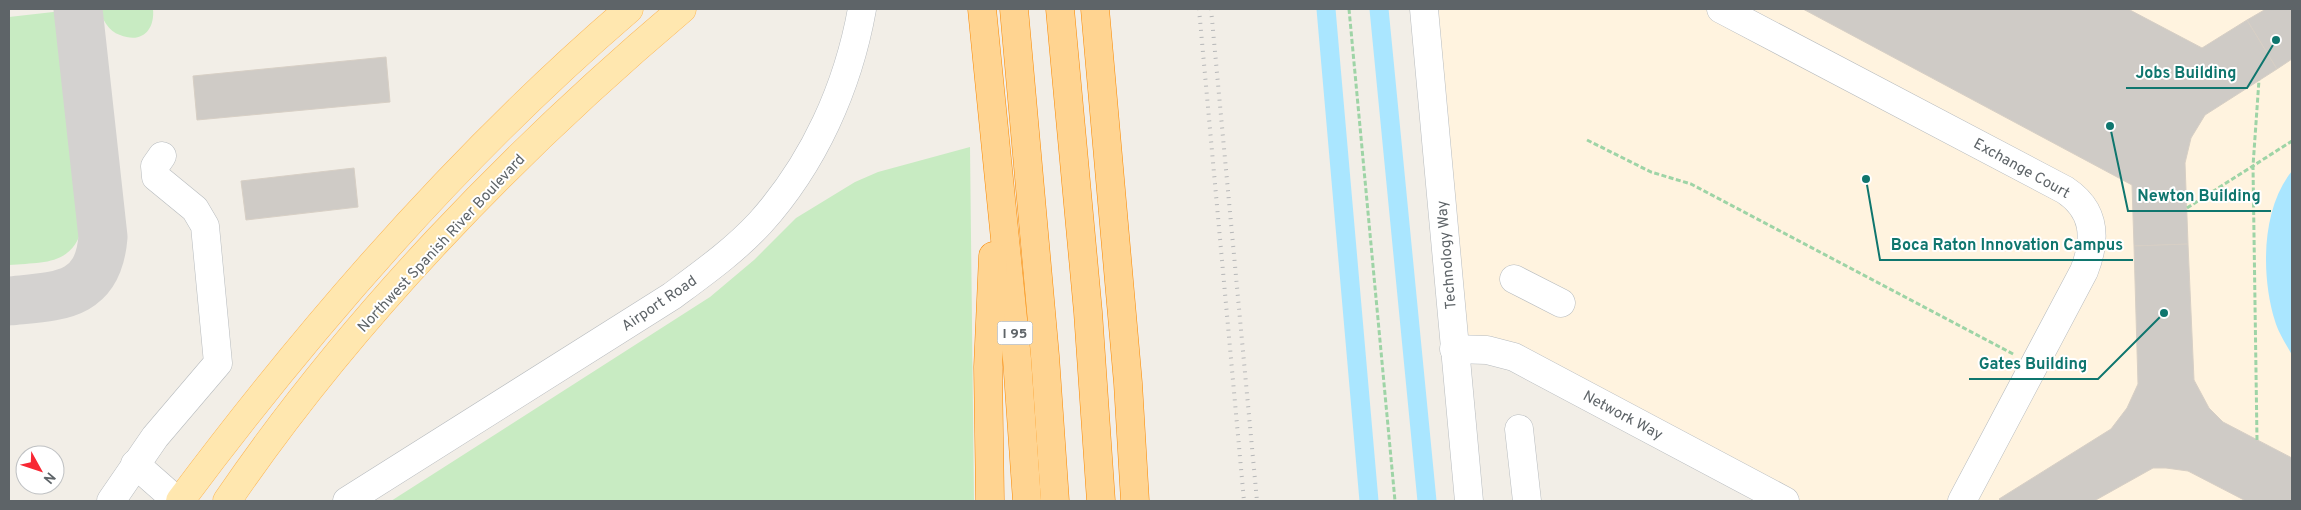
<svg xmlns="http://www.w3.org/2000/svg" width="2301" height="510" viewBox="0 0 2301 510" font-family="Overpass,sans-serif">
  <style>
    .commercial { fill: #fff3df }
    .green { fill: #c8ebc2 }
    .water { fill: #aae6ff }
    .lines { fill: none; stroke-linecap: round; stroke-linejoin: round }
    .canal { stroke: #aae6ff; stroke-width: 19 }
    .taxiway { stroke: #d4d2d0; stroke-width: 49 }
    .building { fill: #cfcbc6; stroke: #d7cfc5 }
    .minor-casing { stroke: #b7bbbe; stroke-width: 29 }
    .major-casing { stroke: #fdb654; stroke-width: 29 }
    .highway-casing { stroke: #f98800; stroke-width: 29 }
    .path { stroke: #9ed4a6; stroke-width: 3; stroke-dasharray: 5 2.5; stroke-linecap: butt }
    .minor { stroke: #fff; stroke-width: 28 }
    .major { stroke: #ffe7af; stroke-width: 28 }
    .highway { stroke: #ffd491; stroke-width: 28 }
    .rail { stroke: #b6b7b8; stroke-width: 4; stroke-dasharray: 1 6; stroke-linecap: butt }
    .labels { text-anchor: middle; stroke-width: 4; stroke-linejoin: round; paint-order: stroke }
    .shield { fill: #fff; stroke: #8e9295; stroke-width: 1 }
    .shield-label { font-size: 14px; font-weight: bold; fill: #5e6468 }
    .street-label { font-size: 15px; fill: #5e6468; stroke: #fff }
    .leader { fill: none; stroke: #0f766e; stroke-width: 2 }
    .callout-dot { fill: #0f766e; stroke: #fff; stroke-width: 2 }
    .callout-label { font-size: 16px; text-anchor: middle; font-weight: bold; fill: #0f766e; stroke: #fff; stroke-width: 4; stroke-linejoin: round; paint-order: stroke }
  </style>
  <rect width="100%" height="100%" fill="#f2eee7"/>
  <polygon class="commercial" points="1424,9 2292,9 2292,501 1785,501 1593,399 1454,349"/>
  <g class="green">
    <path d="M98,9H153C155,30 142,44 120,35C108,31 103,19 98,9Z"/>
    <path d="M62,11L83,224C74,266 44,262 9,265V17Z"/>
    <polygon points="970,147 974,501 391,501 710,297 754,260 796,218 855,182 878,172"/>
  </g>
  <path class="water" d="M2292,171V355C2286,344 2278,332 2275,321C2261,276 2261,209 2292,171Z"/>
  <g class="lines">
    <g class="canal">
      <polyline points="1326,9 1369,501"/>
      <polyline points="1379,9 1427,501"/>
    </g>
    <path class="taxiway" d="M9,301C58,296 98,298 103,237L78,9"/>
  </g>
  <g class="building">
    <polygon points="1803,9 2128,9 2202,48 2247,20 2277,69 2205,115 2191,138 2185,163 2188,244 2134,246 2132,185"/>
    <polygon points="2266,9 2292,9 2292,59 2277,69 2247,20"/>
    <polygon points="386,57 390,102 197,120 193,76"/>
    <polygon points="354,168 358,207 246,220 241,181"/>
    <polygon points="2188,244 2194,380 2209,408 2223,422 2292,458 2292,501 2246,501 2188,471 2166,468 2153,468 2094,501 2001,501 1999,499 2111,429 2127,408 2138,384 2134,246"/>
  </g>
  <g class="lines">
    <g class="minor-casing">
      <g id="minor">
        <polyline points="1424,9 1469,501"/>
        <path d="M1721,9L2065,190C2095,210 2097,238 2084,271L1962,501"/>
        <polyline points="1514,279 1561,303"/>
        <polyline points="1454,349 1487,350 1514,357 1785,501"/>
        <polyline points="1519,429 1527,501"/>
        <polyline points="135,464 177,501"/>
        <polyline points="111,501 155,437 218,363 205,226 195,209 156,177 155,166 162,156"/>
        <path d="M347,501L672,296C703,273 734,251 760,223C814,163 848,87 862,9"/>
      </g>
    </g>
    <g class="major-casing">
      <g id="major">
        <path d="M180,501C313,323 460,154 629,9"/>
        <path d="M227,501C351,319 514,151 682,9"/>
      </g>
    </g>
    <g class="highway-casing">
      <g id="highway">
        <polyline points="982,9 1017,359 1027,501"/>
        <polyline points="1014,9 1045,356 1055,501"/>
        <polyline points="1060,9 1088,312 1101,501"/>
        <polyline points="1095,9 1128,383 1135,501"/>
        <polyline points="990,501 988,367 993,256"/>
      </g>
    </g>
    <g class="path">
      <polyline points="1349,9 1395,501"/>
      <polyline points="1587,140 1651,172 1691,184 2015,355"/>
      <polyline points="2187,208 2292,141"/>
      <polyline points="2257,440 2253,166 2259,80"/>
    </g>
    <use href="#minor" class="minor"/>
    <use href="#major" class="major"/>
    <use href="#highway" class="highway"/>
    <g class="rail">
      <polyline points="1199,9 1244,501"/>
      <polyline points="1211,9 1257,501"/>
    </g>
  </g>
  <g class="labels">
    <rect class="shield" x="997.5" y="321.5" width="35" height="23" rx="4"/>
    <g class="shield-label">
      <text x="1015" y="338">I 95</text>
    </g>
    <g class="street-label">
      <text transform="translate(2022 168) rotate(29)" y="5">Exchange Court</text>
      <text transform="translate(441 243) rotate(-47)" y="5">Northwest Spanish River Boulevard</text>
      <text transform="translate(1446 255) rotate(-95)" y="5">Technology Way</text>
      <text transform="translate(659 303) rotate(-34)" y="5">Airport Road</text>
      <text transform="translate(1623 415) rotate(28)" y="5">Network Way</text>
    </g>
  </g>
  <path class="leader" d="M2276 40L2247 88H2126M2110 126L2128 211H2271M1866 179L1880 260H2133M2164 313L2098 379H1969"/>
  <g class="callout-dot">
    <circle cx="2276" cy="40" r="5"/>
    <circle cx="2110" cy="126" r="5"/>
    <circle cx="1866" cy="179" r="5"/>
    <circle cx="2164" cy="313" r="5"/>
  </g>
  <g class="callout-label">
    <text x="2186" y="78">Jobs Building</text>
    <text x="2199" y="201">Newton Building</text>
    <text x="2007" y="250">Boca Raton Innovation Campus</text>
    <text x="2033" y="369">Gates Building</text>
  </g>
  <rect width="2301" height="510" fill="none" stroke="#5e6468" stroke-width="20"/>
  <g transform="translate(40 470) rotate(130)"><circle r="24" fill="#ffffff" stroke="#bfc1c3"/>
  <path d="M0-4L9 19L0 12L-9 19Z" fill="#f82733"/>
  <text y="-8" font-size="14" font-weight="bold" text-anchor="middle" fill="#5e6468">N</text>
  </g>
</svg>
